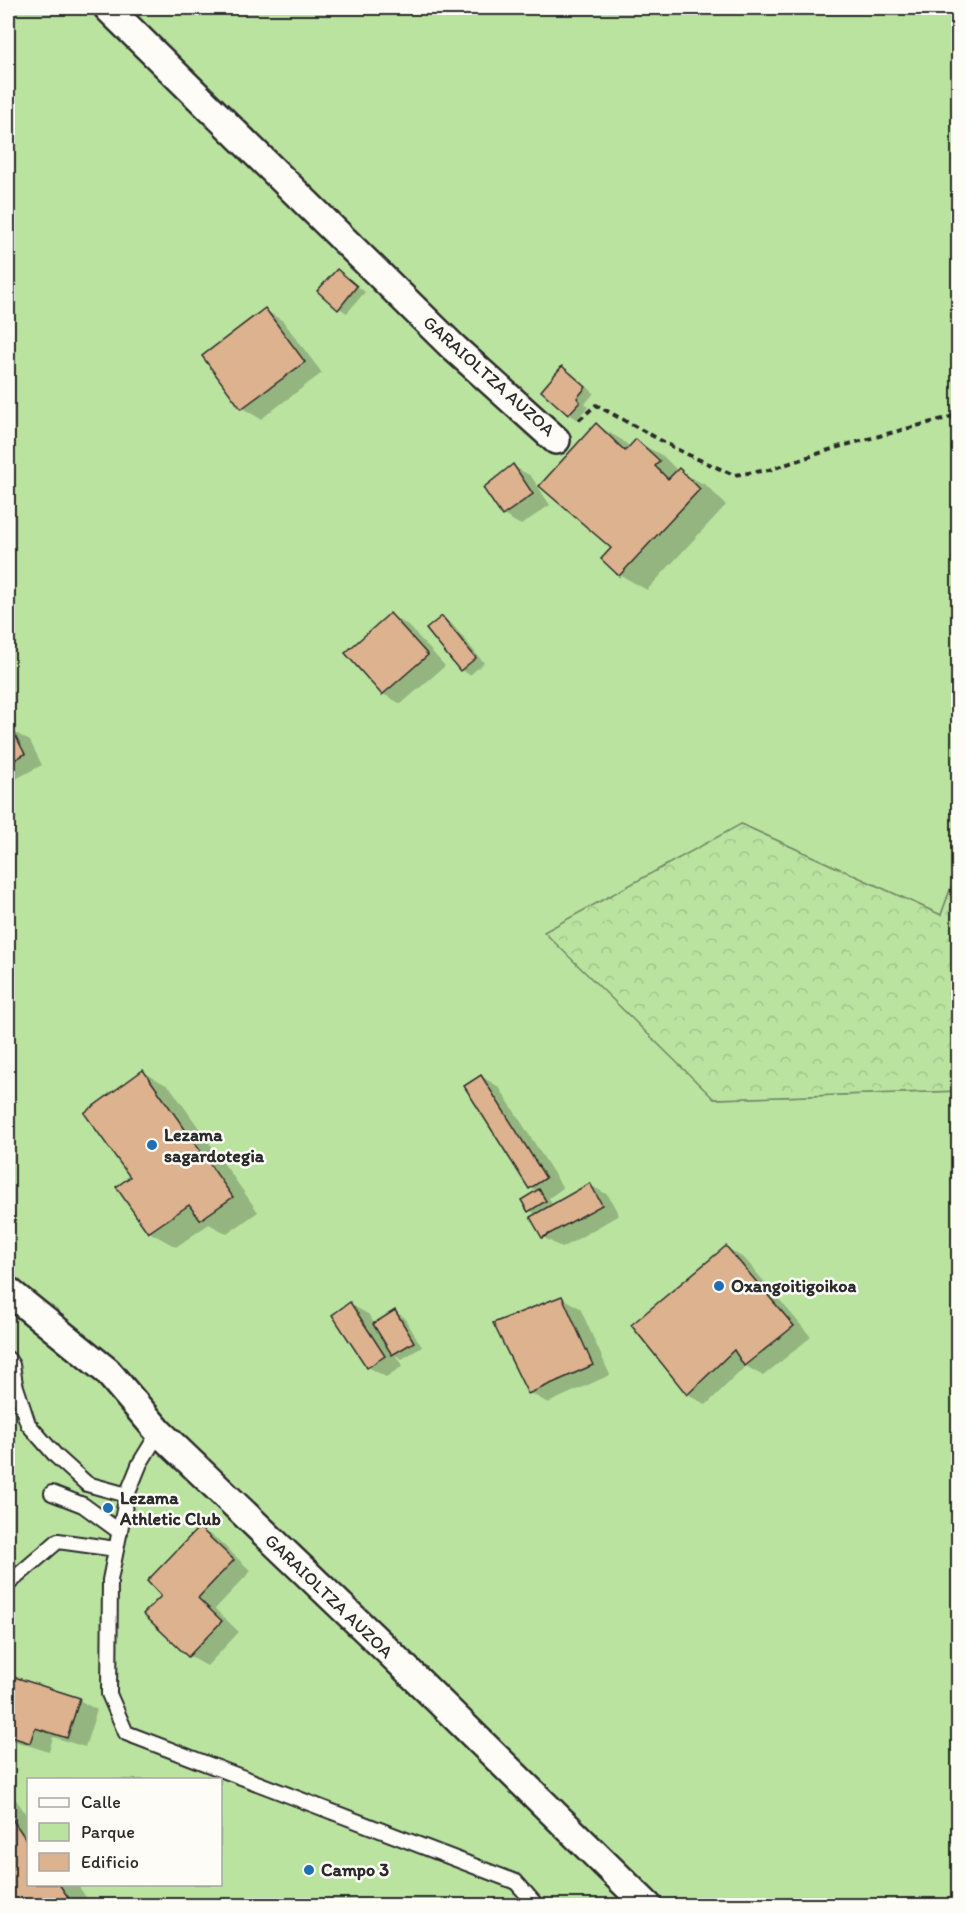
<svg xmlns="http://www.w3.org/2000/svg" width="966" height="1913" viewBox="0 0 966 1913" font-family="Itim,sans-serif">
  <style>
    .green { fill: #bae3a0; stroke: #728766; stroke-width: 1.5; fill-rule: evenodd }
    .forest { fill: url(#forest-crowns); stroke: #728766; stroke-width: 1.5 }
    .shadow { fill: #0003 }
    .building { fill: #ddb28e; stroke: #2b2b2b; stroke-width: 1.5 }
    .lines { fill: none; stroke-linecap: round; stroke-linejoin: round }
    .service-casing { stroke: #2b2b2b; stroke-width: 18 }
    .minor-casing { stroke: #2b2b2b; stroke-width: 32 }
    .path { stroke: #2b2b2b; stroke-width: 4; stroke-dasharray: 6 4.5; stroke-linecap: butt }
    .service { stroke: #fdfcf7; stroke-width: 14 }
    .minor { stroke: #fdfcf7; stroke-width: 27 }
    .poi-dot { fill: #1f6fb2; stroke: #fdfcf7; stroke-width: 2 }
    .labels { text-anchor: middle; stroke-width: 5; stroke-linejoin: round; paint-order: stroke }
    .street-label { font-size: 18px; fill: #2b2b2b; stroke: #fdfcf7 }
    .poi-label { font-size: 18px; font-weight: bold; fill: #2b2b2b; stroke: #fdfcf7; text-anchor: start }
  </style>
  <defs>
    <pattern id="forest-crowns" width="20" height="18" patternUnits="userSpaceOnUse" patternTransform="scale(1.5)"><rect width="20" height="18" fill="#bae3a0"/><path d="M2 6a3 3 0 1 1 6 0M12 15a3 3 0 1 1 6 0" fill="none" stroke="#a0c38a"/></pattern>
  </defs>
  <rect width="100%" height="100%" fill="#fdfcf7"/>
  <filter id="ink" filterUnits="userSpaceOnUse"><feTurbulence type="fractalNoise" baseFrequency=".0167" numOctaves="2"/><feDisplacementMap in="SourceGraphic" scale="12" xChannelSelector="R" yChannelSelector="G"/><feConvolveMatrix kernelMatrix="1 2 1 2 8 2 1 2 1" color-interpolation-filters="sRGB"/></filter>
  <g filter="url(#ink)">
    <path class="green" d="M8,8H958V868L941,915L741,824L714,1099L958,1091V1905L8,1906ZM28,1780H220V1884H28Z"/>
    <polygon class="forest" points="741,824 941,915 958,868 958,1091 714,1099 544,932"/>
    <g class="shadow">
      <polygon points="337,270 365,292 347,313 339,308"/>
      <polygon points="265,310 283,321 322,373 261,419 242,408 204,356"/>
      <polygon points="563,368 571,372 594,393 585,404 588,407 577,419 569,414"/>
      <polygon points="596,425 622,440 630,447 636,441 663,456 678,471 706,485 726,505 647,590 620,575 613,547"/>
      <polygon points="513,466 531,476 550,505 521,525 503,515"/>
      <polygon points="390,615 408,625 445,666 401,704 383,694"/>
      <polygon points="442,618 451,623 484,663 470,675 461,670"/>
      <polygon points="12,731 30,741 42,765 8,783 8,733"/>
      <polygon points="143,1072 170,1087 258,1212 227,1234 209,1224 176,1247 149,1232 118,1188 132,1178"/>
      <polygon points="481,1076 499,1087 563,1188 549,1198 553,1206 590,1185 608,1195 619,1215 562,1248 543,1237 532,1217 537,1215 529,1210 537,1192 530,1188"/>
      <polygon points="727,1248 745,1259 811,1337 763,1376 746,1366 706,1405 688,1394"/>
      <polygon points="562,1298 580,1308 610,1375 548,1403 530,1393"/>
      <polygon points="350,1304 368,1314 375,1324 395,1312 404,1317 422,1347 402,1359 395,1355 403,1366 386,1377 368,1367"/>
      <polygon points="199,1528 217,1539 251,1571 215,1609 239,1632 207,1666 189,1656 164,1596"/>
      <polygon points="8,1677 79,1700 97,1710 85,1747 53,1737 49,1752 8,1739"/>
      <polygon points="8,1788 28,1817 28,1884 77,1884 92,1906 8,1906"/>
    </g>
    <g class="building">
      <polygon points="337,269 357,286 338,310 317,291"/>
      <polygon points="265,308 305,362 241,409 202,356"/>
      <polygon points="562,366 586,387 577,398 580,402 568,415 541,391"/>
      <polygon points="596,423 625,451 636,439 660,461 655,466 668,479 679,468 700,489 619,576 601,559 611,548 539,486"/>
      <polygon points="513,464 533,494 502,516 483,488"/>
      <polygon points="390,613 428,655 382,695 345,653"/>
      <polygon points="442,616 476,658 460,671 426,629"/>
      <polygon points="12,729 25,754 8,764 8,731"/>
      <polygon points="143,1070 233,1197 200,1220 189,1205 148,1233 116,1187 130,1177 84,1113"/>
      <polygon points="481,1075 546,1178 529,1189 464,1086"/>
      <polygon points="590,1183 602,1205 542,1238 530,1217"/>
      <polygon points="539,1189 546,1201 528,1212 521,1200"/>
      <polygon points="726,1246 794,1326 744,1366 734,1350 687,1395 631,1325"/>
      <polygon points="562,1296 593,1365 528,1394 493,1323"/>
      <polygon points="350,1302 385,1356 367,1368 332,1315"/>
      <polygon points="395,1310 414,1342 392,1355 373,1324"/>
      <polygon points="199,1527 234,1560 198,1598 222,1621 188,1657 143,1614 161,1596 147,1581"/>
      <polygon points="8,1675 80,1698 67,1738 35,1728 30,1743 8,1736"/>
      <polygon points="8,1813 28,1842 28,1884 59,1884 72,1903 69,1906 8,1906"/>
    </g>
    <g class="lines">
      <g class="service-casing">
        <g id="service">
          <polyline points="8,1359 12,1365 15,1384 28,1424 56,1456 87,1484 127,1495"/>
          <polyline points="159,1432 140,1463 127,1495 110,1580 109,1694 126,1733 516,1882 537,1906"/>
          <polyline points="52,1493 83,1505 120,1532"/>
          <polyline points="8,1584 58,1541 116,1549"/>
        </g>
      </g>
      <g class="minor-casing">
        <g id="minor">
          <polyline points="108,8 453,347 556,440"/>
          <polyline points="8,1291 107,1371 159,1432 392,1655 648,1906"/>
        </g>
      </g>
      <polyline class="path" points="579,420 596,405 684,453 734,475 769,470 838,447 958,415"/>
      <use href="#service" class="service"/>
      <use href="#minor" class="minor"/>
    </g>
  </g>
  <g class="poi-dot">
    <circle cx="152" cy="1145" r="6"/>
    <circle cx="719" cy="1286" r="6"/>
    <circle cx="108" cy="1508" r="6"/>
    <circle cx="309" cy="1870" r="6"/>
  </g>
  <g class="labels">
    <g class="street-label">
      <text transform="translate(489 376) rotate(42)" y="6">GARAIOLTZA AUZOA</text>
      <text transform="translate(329 1596) rotate(44)" y="6">GARAIOLTZA AUZOA</text>
    </g>
    <g class="poi-label">
      <text x="164" y="1141">Lezama<tspan x="164" dy="21">sagardotegia</tspan></text>
      <text x="731" y="1292">Oxangoitigoikoa</text>
      <text x="120" y="1504">Lezama<tspan x="120" dy="21">Athletic Club</tspan></text>
      <text x="321" y="1876">Campo 3</text>
    </g>
  </g>
  <rect width="966" height="1913" fill="none" stroke="#fdfcf7" stroke-width="30"/>
  <rect x="15" y="15" width="936" height="1883" fill="none" stroke="#2b2b2b" stroke-width="2" filter="url(#ink)"/>
  <rect x="27" y="1778" width="195" height="108" fill="#fdfcf7" stroke="#a9a8a5" stroke-width="1.5"/>
  <rect x="39" y="1798" width="30" height="9" fill="#fdfcf7" stroke="#a9a8a5" stroke-width="1.5"/>
  <text x="81" y="1808" font-size="18" fill="#2b2b2b">Calle</text>
  <rect x="39" y="1823" width="30" height="18" fill="#bae3a0" stroke="#a9a8a5" stroke-width="1.5"/>
  <text x="81" y="1838" font-size="18" fill="#2b2b2b">Parque</text>
  <rect x="39" y="1853" width="30" height="18" fill="#ddb28e" stroke="#a9a8a5" stroke-width="1.5"/>
  <text x="81" y="1868" font-size="18" fill="#2b2b2b">Edificio</text>
</svg>
